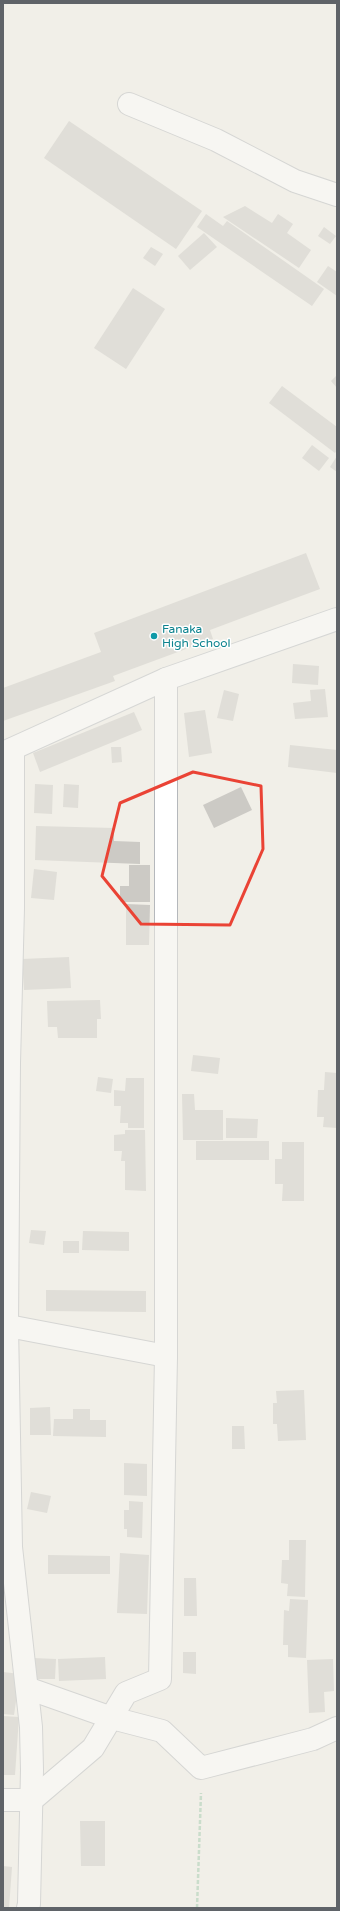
<svg xmlns="http://www.w3.org/2000/svg" width="340" height="1911" viewBox="0 0 340 1911" font-family="'Varela Round',sans-serif">
  <style>
    .building { fill: #cccac5 }
    .lines { fill: none; stroke-linecap: round; stroke-linejoin: round }
    .street-casing { stroke: #b5b8bc; stroke-width: 24 }
    .secondary-casing { stroke: #b6babf; stroke-width: 24 }
    .path { stroke: #9cc7a9; stroke-width: 2.5; stroke-dasharray: 4 2; stroke-linecap: butt }
    .street { stroke: #fff; stroke-width: 22 }
    .secondary { stroke: #fff; stroke-width: 22 }
    .marked { fill: none; stroke: #ea4335; stroke-width: 3; stroke-linejoin: round }
    .culture-dot { fill: #0f9aa8; stroke: #fff; stroke-width: 1.5 }
    .labels { text-anchor: middle; stroke-width: 3; stroke-linejoin: round; paint-order: stroke }
    .culture-label { font-size: 12px; fill: #0d838f; stroke: #fff; text-anchor: start }
  </style>
  <rect width="100%" height="100%" fill="#f1efe8"/>
  <g class="building">
    <polygon points="69,121 202,211 176,249 44,158"/>
    <polygon points="245,206 272,223 278,214 293,224 287,233 311,250 299,268 223,217"/>
    <polygon points="206,214 223,226 227,221 324,289 312,306 197,227"/>
    <polygon points="324,227 336,236 330,244 318,236"/>
    <polygon points="204,233 217,247 190,270 178,256"/>
    <polygon points="151,247 163,254 155,266 143,258"/>
    <polygon points="328,266 337,272 337,296 317,282"/>
    <polygon points="133,288 165,309 126,369 94,348"/>
    <polygon points="337,375 337,388 331,381"/>
    <polygon points="282,386 337,427 337,450 335,453 269,403"/>
    <polygon points="312,445 329,458 319,471 302,458"/>
    <polygon points="337,456 337,472 330,467"/>
    <polygon points="306,553 320,589 210,630 213,639 113,676 115,681 3,721 3,688 101,652 94,633"/>
    <polygon points="293,664 319,666 318,685 292,683"/>
    <polygon points="325,689 328,717 295,719 293,703 311,701 310,690"/>
    <polygon points="224,690 239,694 233,721 217,718"/>
    <polygon points="205,710 212,753 189,757 184,713"/>
    <polygon points="134,712 142,730 40,772 33,753"/>
    <polygon points="290,745 337,750 337,773 288,767"/>
    <polygon points="111,747 121,747 122,762 112,763"/>
    <polygon points="35,784 53,785 52,814 34,813"/>
    <polygon points="64,784 79,785 78,808 63,807"/>
    <polygon points="241,787 252,810 214,828 203,805"/>
    <polygon points="36,826 114,828 114,841 140,842 140,864 35,860"/>
    <polygon points="129,865 150,865 150,902 120,902 120,886 129,886"/>
    <polygon points="34,869 57,872 54,900 31,898"/>
    <polygon points="126,904 150,905 149,945 126,945"/>
    <polygon points="69,957 71,988 24,990 22,959"/>
    <polygon points="100,1000 101,1019 97,1019 97,1038 58,1038 57,1027 48,1027 47,1001"/>
    <polygon points="193,1055 220,1058 218,1074 191,1071"/>
    <polygon points="325,1072 337,1073 337,1128 323,1127 324,1117 317,1117 318,1090 324,1090"/>
    <polygon points="98,1077 113,1079 111,1093 96,1091"/>
    <polygon points="126,1078 144,1078 144,1128 128,1128 128,1123 120,1123 121,1106 114,1106 114,1090 125,1091"/>
    <polygon points="182,1094 194,1094 195,1110 223,1110 223,1140 183,1140"/>
    <polygon points="226,1118 258,1119 257,1138 226,1138"/>
    <polygon points="125,1130 145,1130 146,1191 125,1190 125,1161 121,1161 122,1151 114,1151 114,1135 125,1134"/>
    <rect x="196" y="1141" width="73" height="19"/>
    <polygon points="282,1142 304,1142 304,1201 282,1201 283,1184 275,1184 275,1159 282,1159"/>
    <polygon points="31,1230 46,1231 44,1245 29,1243"/>
    <polygon points="83,1231 129,1232 129,1251 82,1250"/>
    <rect x="63" y="1241" width="16" height="12"/>
    <polygon points="46,1290 146,1291 146,1312 46,1311"/>
    <polygon points="304,1390 306,1440 278,1441 277,1424 273,1424 273,1403 277,1403 276,1391"/>
    <polygon points="50,1407 51,1435 30,1435 30,1408"/>
    <polygon points="73,1409 90,1409 90,1420 106,1420 106,1437 53,1436 54,1419 73,1419"/>
    <polygon points="232,1426 244,1426 245,1449 232,1449"/>
    <polygon points="124,1463 147,1464 147,1496 124,1495"/>
    <polygon points="31,1492 51,1496 47,1513 27,1509"/>
    <polygon points="129,1501 143,1502 142,1538 127,1537 127,1529 124,1529 124,1510 129,1510"/>
    <polygon points="289,1540 306,1540 305,1597 287,1596 288,1584 281,1583 282,1560 289,1560"/>
    <polygon points="120,1553 149,1555 147,1614 117,1613"/>
    <polygon points="48,1555 110,1556 110,1574 48,1574"/>
    <polygon points="184,1578 196,1578 197,1616 184,1616"/>
    <polygon points="290,1599 308,1600 306,1658 288,1657 288,1645 283,1645 284,1610 289,1611"/>
    <polygon points="183,1652 196,1652 196,1674 183,1673"/>
    <polygon points="105,1657 106,1679 59,1681 58,1659"/>
    <polygon points="33,1658 56,1659 55,1679 33,1679"/>
    <polygon points="333,1659 334,1691 324,1692 325,1712 309,1713 307,1660"/>
    <polygon points="3,1672 20,1674 14,1715 3,1714"/>
    <polygon points="3,1716 19,1717 15,1775 3,1775"/>
    <polygon points="80,1821 105,1821 105,1866 81,1866"/>
    <polygon points="3,1866 12,1867 9,1908 3,1908"/>
  </g>
  <g class="lines">
    <g class="street-casing">
      <g id="street">
        <polyline points="129,104 216,140 295,181 337,195"/>
        <polyline points="13,749 13,908 9,1063 7,1325 11,1547 31,1727 32,1770 29,1904 28,1908"/>
        <polyline points="3,1325 166,1356"/>
        <polyline points="27,1688 112,1718 162,1731 201,1768 313,1739 337,1728"/>
        <polyline points="3,1800 32,1800 93,1748 126,1693 160,1679 166,1356 166,679"/>
      </g>
    </g>
    <g class="secondary-casing">
      <polyline id="secondary" points="3,753 166,679 337,619"/>
    </g>
    <polyline class="path" points="197,1908 201,1793"/>
    <use href="#street" class="street"/>
    <use href="#secondary" class="secondary"/>
  </g>
  <path d="M0 0H340V1911H0ZM193,772L261,786L263,849L230,925L141,924L102,876L120,803Z" fill="#f1efe8" fill-opacity=".55" fill-rule="evenodd"/>
  <path class="marked" d="M193,772L261,786L263,849L230,925L141,924L102,876L120,803Z"/>
  <circle class="culture-dot" cx="154" cy="636" r="4"/>
  <g class="labels">
    <g class="culture-label">
      <text x="162" y="633">Fanaka<tspan x="162" dy="14">High School</tspan></text>
    </g>
  </g>
  <rect width="340" height="1911" fill="none" stroke="#5f6368" stroke-width="8"/>
</svg>
